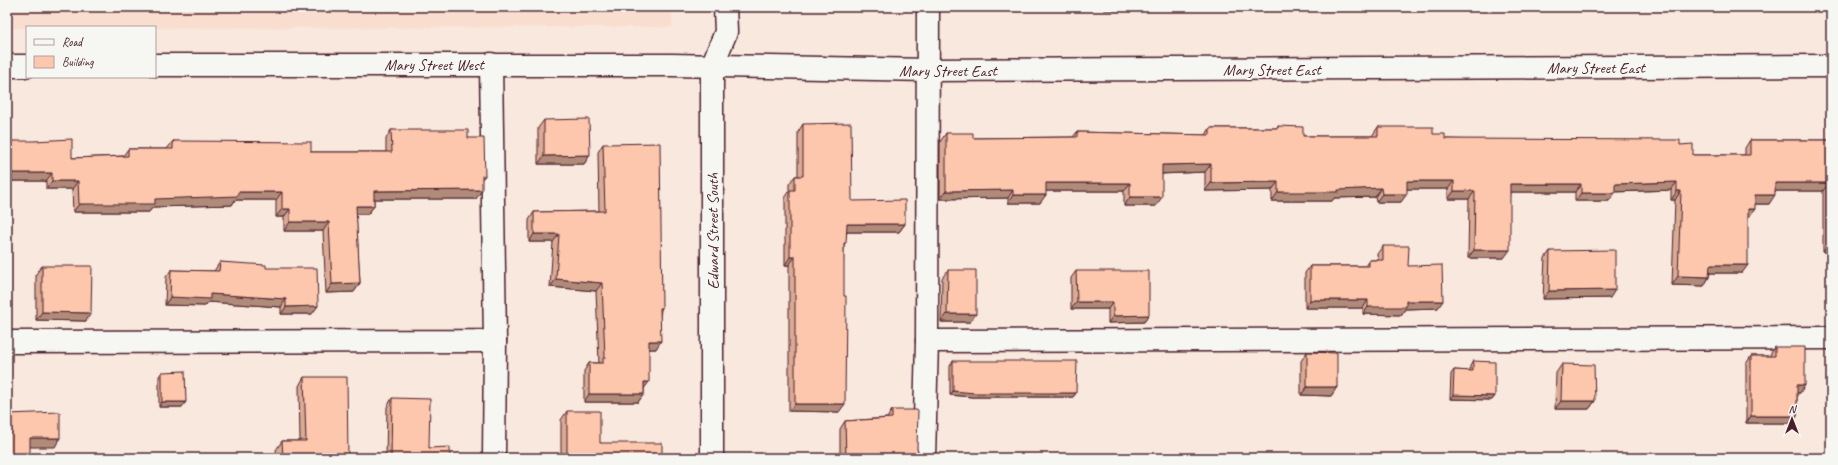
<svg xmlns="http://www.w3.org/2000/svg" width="1838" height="465" viewBox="0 0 1838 465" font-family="Caveat,sans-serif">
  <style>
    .built { fill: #f9decf }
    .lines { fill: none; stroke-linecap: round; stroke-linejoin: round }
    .minor-casing { stroke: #4a1f2b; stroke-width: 25 }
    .major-casing { stroke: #4a1f2b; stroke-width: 25 }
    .minor { stroke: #f6f6f2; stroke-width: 22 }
    .major { stroke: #f6f6f2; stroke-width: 22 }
    .wall { fill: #d9ab95; stroke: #4a1f2b }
    .shaded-wall { fill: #b08b79; stroke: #4a1f2b }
    .building { fill: #fcc7ad; stroke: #4a1f2b }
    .labels { text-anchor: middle; stroke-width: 4; stroke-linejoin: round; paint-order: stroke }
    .street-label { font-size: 16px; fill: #4a1f2b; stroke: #f6f6f2 }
  </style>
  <rect width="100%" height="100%" fill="#f8e8dd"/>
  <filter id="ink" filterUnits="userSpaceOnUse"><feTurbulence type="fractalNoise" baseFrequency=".025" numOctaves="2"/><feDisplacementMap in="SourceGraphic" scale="8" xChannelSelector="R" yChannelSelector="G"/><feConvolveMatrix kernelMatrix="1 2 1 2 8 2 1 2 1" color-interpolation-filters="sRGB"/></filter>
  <g filter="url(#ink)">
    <polygon class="built" points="7,7 672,7 672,27 7,28"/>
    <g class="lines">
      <g class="minor-casing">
        <g id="minor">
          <polyline points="155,65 672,65 928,70 1831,66"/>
          <polyline points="7,66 27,66"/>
          <polyline points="927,341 1831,338"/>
          <polyline points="7,342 495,341 491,64"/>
          <polyline points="494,458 495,341"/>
          <polyline points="924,458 927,341 928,7"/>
        </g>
      </g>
      <g class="major-casing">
        <polyline id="major" points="712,458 712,66 726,32 725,7"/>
      </g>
      <use href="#minor" class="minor"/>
      <use href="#major" class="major"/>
    </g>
    <g class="wall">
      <polygon points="544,120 590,155 584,164 538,164 538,128"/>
      <polygon points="803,124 852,201 905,224 899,232 847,232 844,246 839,412 789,411 789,265 785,265 785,198 789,192 789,184 795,176 798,176 798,132"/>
      <polygon points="1278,126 1303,136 1372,136 1378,127 1433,134 1445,139 1680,145 1693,155 1745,155 1745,148 1750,140 1831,140 1831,252 1823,252 1823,191 1775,191 1769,204 1755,204 1749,217 1748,217 1742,273 1710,273 1709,277 1704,286 1672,285 1675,200 1671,200 1671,190 1615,192 1609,201 1575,201 1575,192 1510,192 1504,258 1468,258 1469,199 1448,199 1448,189 1407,189 1401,202 1376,202 1375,197 1334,198 1332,201 1272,201 1272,190 1205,191 1205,172 1162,174 1156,206 1124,206 1124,191 1046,191 1040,203 1008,203 1008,198 940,199 940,142 946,133 973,138 1073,137 1077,132 1206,135 1210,128 1277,128"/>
      <polygon points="391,130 468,138 485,176 482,179 476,199 374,199 374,206 368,214 356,214 360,283 354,292 326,293 323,231 284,231 284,217 276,217 276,200 235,200 232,205 153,207 149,212 73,212 72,189 46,189 46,181 7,181 34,141 72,158 123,156 128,149 167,149 173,141 311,152 386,152 386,139"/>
      <polygon points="603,144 662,308 661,310 656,349 649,349 644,390 644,394 638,402 584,402 584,371 589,363 599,363 596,291 550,287 553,242 529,242 529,220 534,212 599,211 598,152"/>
      <polygon points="1383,246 1408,266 1438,308 1405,309 1401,315 1363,314 1363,308 1305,308 1305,273 1310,266 1365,266 1369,260 1378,260 1377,254"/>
      <polygon points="1550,251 1610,298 1543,299 1545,258"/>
      <polygon points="220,262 266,268 312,314 281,314 281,307 208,302 205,306 165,305 166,277 171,270 214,271"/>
      <polygon points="42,266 86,321 36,320 36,274"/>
      <polygon points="948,270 970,322 941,322 942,278"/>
      <polygon points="1076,271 1149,315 1144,322 1108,323 1108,309 1071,309 1071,278"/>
      <polygon points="1775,347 1805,385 1800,393 1797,393 1797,416 1792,423 1746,423 1746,364 1751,356 1770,356 1770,355"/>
      <polygon points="1307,352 1337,387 1331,396 1301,395 1301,361"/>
      <polygon points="953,361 1076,393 1073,397 972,397 950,395 950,366"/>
      <polygon points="1473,361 1495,396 1492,400 1450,399 1451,374 1454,370 1470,371 1470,366"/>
      <polygon points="1562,364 1595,401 1589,409 1555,409 1556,373"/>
      <polygon points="162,372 182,407 159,407 159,376"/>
      <polygon points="304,377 348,458 277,458 276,450 282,441 300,441 299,386"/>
      <polygon points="392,398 429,448 450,458 386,458 387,407"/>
      <polygon points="892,410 917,449 919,455 921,458 840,458 840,429 845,421 887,418"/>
      <polygon points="567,411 600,443 662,458 561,458 561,420"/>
    </g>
    <g class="shaded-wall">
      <polygon points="1106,7 1154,7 1152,10 1104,10"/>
      <polygon points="1755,7 1807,7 1805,10 1753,10"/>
      <polygon points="590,155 584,164 538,164 544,156"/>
      <polygon points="1211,164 1205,172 1156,174 1162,165"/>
      <polygon points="7,173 52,173 46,181 7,181"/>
      <polygon points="52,181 78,181 72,189 46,189"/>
      <polygon points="1407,181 1454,181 1448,189 1401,189"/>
      <polygon points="1278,182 1272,190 1205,191 1211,183"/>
      <polygon points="1677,182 1671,190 1609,192 1615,184"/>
      <polygon points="1046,183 1130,183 1124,191 1040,191"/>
      <polygon points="1775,183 1829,183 1823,191 1769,191"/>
      <polygon points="1510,184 1581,184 1575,192 1504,192"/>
      <polygon points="1381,188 1375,197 1334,198 1332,201 1272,201 1278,192"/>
      <polygon points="482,190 476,199 368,199 374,191"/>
      <polygon points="1013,190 1008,198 940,199 946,191"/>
      <polygon points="1454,191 1475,191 1469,199 1448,199"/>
      <polygon points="1677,191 1681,191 1675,200 1671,200"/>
      <polygon points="238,192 282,192 276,200 235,200 232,205 153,207 149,212 73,212 79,204"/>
      <polygon points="1581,193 1615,193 1609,201 1575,201"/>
      <polygon points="1382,194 1407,194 1401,202 1376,202"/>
      <polygon points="1013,195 1046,195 1040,203 1008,203"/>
      <polygon points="1755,195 1775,195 1769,204 1749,204"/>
      <polygon points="1130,197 1162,197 1156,206 1124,206"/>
      <polygon points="356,206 374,206 368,214 350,214"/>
      <polygon points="282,209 290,209 284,217 276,217"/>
      <polygon points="1748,209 1755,209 1749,217 1742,217"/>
      <polygon points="290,222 329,222 323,231 284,231"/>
      <polygon points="847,224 905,224 899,232 841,232"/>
      <polygon points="534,234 559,234 553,242 529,242"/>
      <polygon points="1829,243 1831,243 1831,252 1823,252"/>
      <polygon points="1474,250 1510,250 1504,258 1468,258"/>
      <polygon points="790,257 795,257 789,265 785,265"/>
      <polygon points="1710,265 1748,265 1742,273 1704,273"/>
      <polygon points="1678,276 1709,277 1704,286 1672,285"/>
      <polygon points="556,279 602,283 596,291 550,287"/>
      <polygon points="360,283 354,292 326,293 332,284"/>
      <polygon points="1615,290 1610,298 1543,299 1549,291"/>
      <polygon points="210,294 286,299 281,307 208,302 205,306 165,305 170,297"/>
      <polygon points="1310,300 1368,300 1363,308 1305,308"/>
      <polygon points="1406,301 1443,301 1438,308 1405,309 1401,315 1363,314 1368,307"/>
      <polygon points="1077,302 1113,302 1108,309 1071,309"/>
      <polygon points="318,306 312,314 281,314 286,307"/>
      <polygon points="42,312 91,313 86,321 36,320"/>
      <polygon points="947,314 976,314 970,322 941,322"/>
      <polygon points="1149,315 1144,322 1108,323 1113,316"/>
      <polygon points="649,341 661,341 656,349 643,349"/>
      <polygon points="644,382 649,382 643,390"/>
      <polygon points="1797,385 1805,385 1800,393 1792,393"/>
      <polygon points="1307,387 1337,387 1331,396 1301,395"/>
      <polygon points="953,391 1076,393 1073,397 972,397 950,395"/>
      <polygon points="589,394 644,394 638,402 584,402"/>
      <polygon points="1453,395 1495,396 1492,400 1450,399"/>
      <polygon points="1561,401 1595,401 1589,409 1555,409"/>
      <polygon points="162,402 186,402 182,407 159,407"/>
      <polygon points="795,404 845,404 839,412 789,411"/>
      <polygon points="1751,416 1797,416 1792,423 1746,423"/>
      <polygon points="30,438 60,438 55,447 24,447"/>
    </g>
    <g class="building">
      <polygon points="589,119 590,155 544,156 544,120"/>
      <polygon points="851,123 852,201 905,200 905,224 847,224 846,243 844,243 844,296 846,296 845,404 795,404 795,257 790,257 790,190 795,190 795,176 803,176 803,124"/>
      <polygon points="1278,126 1303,127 1303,136 1378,136 1378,127 1433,127 1433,134 1445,134 1445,139 1680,140 1680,145 1693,144 1693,155 1750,155 1750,140 1831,140 1831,243 1829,243 1829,183 1775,183 1775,195 1755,195 1755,209 1748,209 1748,265 1710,265 1709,277 1678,276 1681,191 1677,191 1677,182 1615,184 1615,193 1581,193 1581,184 1510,184 1510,250 1474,250 1475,191 1454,191 1454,181 1407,181 1407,194 1382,194 1381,188 1338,190 1338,192 1278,192 1278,182 1211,183 1211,164 1162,165 1162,197 1130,197 1130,183 1046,183 1046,195 1013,195 1013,190 946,191 946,133 973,133 973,138 1077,137 1077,132 1210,135 1210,128 1278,128"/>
      <polygon points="391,130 468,130 468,138 484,138 485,176 482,176 482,190 374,191 374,206 356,206 360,283 332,284 329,222 290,222 290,209 282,209 282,192 238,192 238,196 155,199 155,204 79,204 78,181 52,181 52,173 7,173 7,141 34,141 72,139 72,158 128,156 128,149 173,149 173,141 178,141 311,142 311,152 392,152"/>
      <polygon points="660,143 662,308 660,308 661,341 649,341 649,382 644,382 644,394 589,394 589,363 603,363 603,358 605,358 602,283 556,279 559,234 534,234 534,212 605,211 603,144"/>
      <polygon points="1383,246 1409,246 1408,266 1442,265 1443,301 1406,301 1406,307 1368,307 1368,300 1310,300 1310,266 1369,266 1369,260 1383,260"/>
      <polygon points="1615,250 1615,290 1549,291 1550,251"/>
      <polygon points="220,262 266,265 266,268 317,268 318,306 286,307 286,299 210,294 210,299 170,297 171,270 219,271"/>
      <polygon points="42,266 92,266 91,313 42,312"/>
      <polygon points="948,270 976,270 976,314 947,314"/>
      <polygon points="1076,271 1149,271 1149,315 1113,316 1113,302 1077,302"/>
      <polygon points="1775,347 1805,347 1805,385 1797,385 1797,416 1751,416 1751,356 1775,356"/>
      <polygon points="1307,352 1337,353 1337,387 1307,387"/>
      <polygon points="953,361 1077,361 1076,393 975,393 953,391"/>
      <polygon points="1473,361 1495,362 1495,396 1453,395 1454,370 1473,371"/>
      <polygon points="1562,364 1594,365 1595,401 1561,401"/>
      <polygon points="185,371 186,402 162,402 162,372"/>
      <polygon points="304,377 347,377 348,458 283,458 282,441 306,441"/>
      <polygon points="7,380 8,380 8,414 60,412 60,438 30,438 30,458 7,458"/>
      <polygon points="392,398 430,399 429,448 450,447 450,458 391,458"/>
      <polygon points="892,410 918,410 917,449 919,455 921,458 846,458 845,421 892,418"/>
      <polygon points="567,411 600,411 600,443 662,443 662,458 567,458"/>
      <polygon points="939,457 965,457 965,458 938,458"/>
      <polygon points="1097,457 1097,458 1053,458"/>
    </g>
  </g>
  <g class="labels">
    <g class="street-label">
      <text x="434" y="70">Mary Street West</text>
      <text x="1596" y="73">Mary Street East</text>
      <text x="1272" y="75">Mary Street East</text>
      <text x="948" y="76">Mary Street East</text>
      <text transform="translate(712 231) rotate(-90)" y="6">Edward Street South</text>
    </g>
  </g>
  <rect width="1838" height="465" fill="none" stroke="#f6f6f2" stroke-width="24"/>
  <rect x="12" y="12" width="1814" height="441" fill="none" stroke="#4a1f2b" stroke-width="1.5" filter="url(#ink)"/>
  <rect x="26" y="26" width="130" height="52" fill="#f6f6f2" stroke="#b1a0a2"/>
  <rect x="34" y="39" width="20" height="6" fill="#f6f6f2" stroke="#b1a0a2"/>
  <text x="62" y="46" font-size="12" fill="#4a1f2b">Road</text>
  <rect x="34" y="56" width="20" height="12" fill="#fcc7ad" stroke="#b1a0a2"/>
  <text x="62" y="66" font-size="12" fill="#4a1f2b">Building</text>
  <g transform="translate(1792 419)" stroke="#f6f6f2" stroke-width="3" paint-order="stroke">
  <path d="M0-3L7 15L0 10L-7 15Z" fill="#4a1f2b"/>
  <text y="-6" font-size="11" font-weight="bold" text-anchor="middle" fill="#4a1f2b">N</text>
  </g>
</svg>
